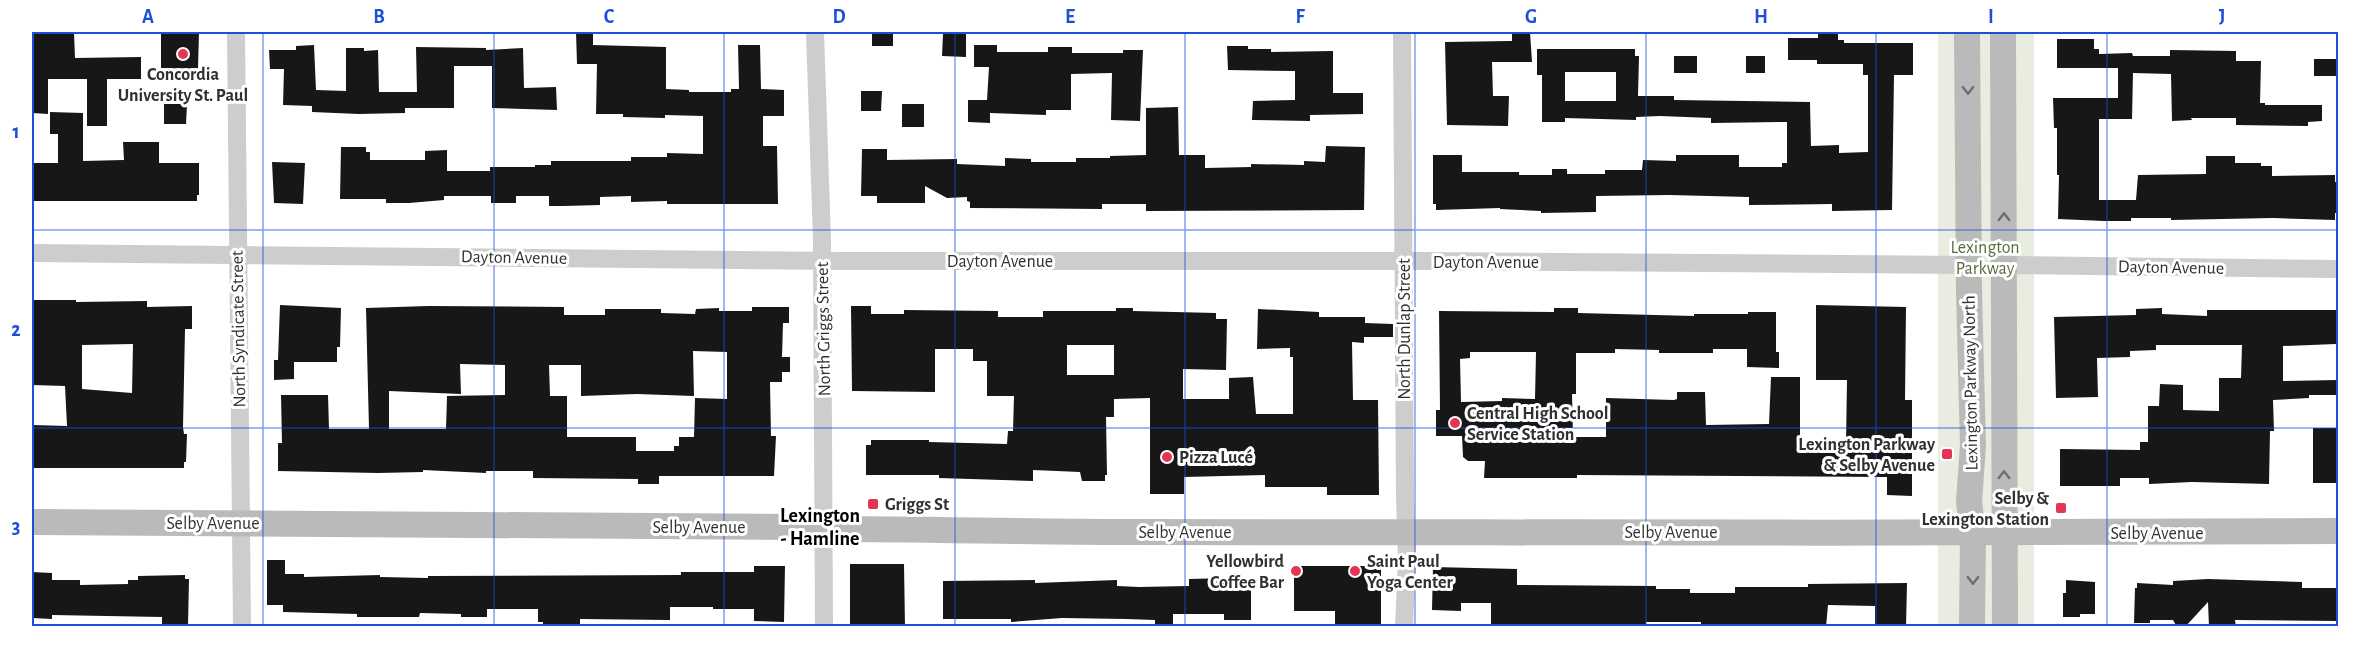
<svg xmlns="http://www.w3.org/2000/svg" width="2370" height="658" viewBox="0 0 2370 658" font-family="'Alegreya Sans',sans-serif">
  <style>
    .green { fill: #e8eddf }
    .building { fill: #171717; fill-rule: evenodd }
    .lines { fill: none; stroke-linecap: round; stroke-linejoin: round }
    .street { stroke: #cdcdcd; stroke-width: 18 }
    .secondary { stroke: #bababa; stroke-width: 26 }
    .oneway { stroke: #6e6e6e }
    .grid { fill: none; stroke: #1d4ed8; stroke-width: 1.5; stroke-opacity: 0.55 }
    .poi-dot { fill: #e43653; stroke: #fff; stroke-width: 2 }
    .labels { text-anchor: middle; stroke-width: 6; stroke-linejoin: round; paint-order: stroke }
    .poi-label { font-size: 18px; font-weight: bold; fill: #303030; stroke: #fff; text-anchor: start }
    .park-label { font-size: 18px; fill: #586c3e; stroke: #fff }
    .street-label { font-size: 18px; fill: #303030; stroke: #fff }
    .neighbourhood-label { font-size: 20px; font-weight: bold; fill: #000; stroke: #fff }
    .neatline { fill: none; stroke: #1d4ed8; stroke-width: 2 }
    .grid-label { font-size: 20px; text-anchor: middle; font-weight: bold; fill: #1d4ed8 }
  </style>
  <rect width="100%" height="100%" fill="#fff"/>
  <rect class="green" x="1938" y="32" width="96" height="594"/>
  <g class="building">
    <polygon points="32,32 74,32 75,58 141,57 141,79 107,79 107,126 87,126 87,79 48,79 48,114 32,113"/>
    <polygon points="161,32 199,32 198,69 161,68"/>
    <polygon points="576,32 593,32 593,45 666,47 666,89 689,90 689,92 731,92 731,89 739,89 738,45 760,45 761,89 784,90 784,116 763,116 763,146 777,146 778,204 667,204 667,201 631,202 631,196 600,197 600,205 564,206 549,206 549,196 516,196 516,203 491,203 491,196 444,196 444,200 409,203 386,203 386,199 340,199 341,147 366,147 366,152 370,152 370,160 425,160 425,151 447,150 447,171 490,171 490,167 535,167 535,165 551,165 551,161 631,161 631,157 667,157 667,153 703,154 703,116 665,115 665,118 623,117 623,114 596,114 597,64 577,64"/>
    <rect x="872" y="32" width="21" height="14"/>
    <polygon points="1512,32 1530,32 1532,62 1492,62 1493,96 1509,96 1508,126 1447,125 1445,42 1510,41 1512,41"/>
    <path d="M1818,32H1838V40H1844V43H1913V75H1894L1892,210L1832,211V204L1749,205V197L1669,195L1596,196V212L1541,213V211L1500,209V208L1436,210V204H1433V155H1462V172H1519V175H1552V169H1567V174H1605V170H1642L1643,160L1676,161V155H1739V167H1782V163H1787V122L1711,123V118L1660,116L1636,117V120L1565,118V122H1542V75H1537V49H1635V56H1639L1638,96H1674V100L1810,102L1811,146L1839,145V153L1868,152V75H1863V64H1817V60H1788V38H1818ZM1565,72H1616V101H1565Z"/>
    <polygon points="943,34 966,34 966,57 942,56"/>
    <polygon points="2057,39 2094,39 2094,49 2099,49 2099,54 2132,53 2133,56 2170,56 2170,50 2236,51 2236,61 2261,61 2260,103 2265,103 2265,105 2322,105 2322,121 2308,122 2308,126 2236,125 2236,118 2191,118 2192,120 2172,121 2171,74 2133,73 2132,119 2099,119 2099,200 2136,200 2138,175 2206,174 2206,156 2235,156 2235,163 2261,163 2261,166 2272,166 2272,176 2335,175 2335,182 2338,182 2338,213 2335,213 2335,220 2273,218 2171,220 2171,218 2131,218 2131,221 2104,221 2058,219 2059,175 2057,175 2057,128 2054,128 2053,98 2118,98 2118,68 2057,68"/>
    <polygon points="314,45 316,90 346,91 346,48 364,48 364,51 378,50 379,92 417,92 416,47 486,48 486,50 523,48 524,88 556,87 557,110 492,108 492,66 454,66 454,108 405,108 405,113 359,114 312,112 312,106 283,105 284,69 270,69 269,50 296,50 296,46"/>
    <polygon points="974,45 997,45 997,52 1048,52 1048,47 1072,47 1072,53 1123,53 1123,50 1143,50 1140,121 1111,120 1112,73 1071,74 1071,110 1046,110 1046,115 990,113 990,123 968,122 968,100 987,100 989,67 974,67"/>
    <polygon points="1227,46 1248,46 1248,49 1271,49 1271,52 1333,51 1333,93 1363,93 1363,114 1310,115 1310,121 1252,120 1253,101 1295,100 1295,71 1228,70"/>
    <rect x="1674" y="56" width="23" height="17"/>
    <rect x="1746" y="56" width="19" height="17"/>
    <rect x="2314" y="59" width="24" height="17"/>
    <polygon points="861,91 882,91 881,111 861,111"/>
    <polygon points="164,104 187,104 186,124 164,124"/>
    <rect x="902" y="104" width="22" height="23"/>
    <polygon points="1178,107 1179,155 1205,155 1205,168 1251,167 1251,164 1304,165 1304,161 1325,162 1326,146 1365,147 1364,210 1146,211 1146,204 1102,204 1102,209 970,208 970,202 967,201 967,197 947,198 925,186 925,203 877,203 877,196 861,196 862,149 887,149 887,160 957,159 957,164 1005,166 1005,158 1031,159 1031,162 1076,162 1076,158 1110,158 1110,156 1146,155 1146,108"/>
    <polygon points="50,112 83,113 83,161 124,160 123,142 159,142 159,163 199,163 199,195 197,195 197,201 32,201 32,165 34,165 34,163 58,163 58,134 50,134"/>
    <polygon points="272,162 305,163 303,204 274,203"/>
    <path d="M32,300H76V302L147,301V307L192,306V329H185L183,427L184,434H187L186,462H184V468H32V425L67,426L65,386L32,385ZM133,344L132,393L82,389V345Z"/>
    <polygon points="280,305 341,308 340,347 337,347 337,362 294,362 294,379 274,380 274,360 278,360"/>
    <path d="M1816,305L1906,307L1905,400H1912V496L1887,495V477L1577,475V478H1484L1485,461H1468L1463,457L1462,436H1436V410H1440L1439,311L1554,312V308H1578V313L1694,316V314H1748V312H1776V352H1779V368L1747,367V349H1713V353H1659V350L1615,349V353H1576V394H1572L1573,437H1606V398L1674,400L1677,399V392H1705L1706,425L1769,424L1771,377H1800V443H1846L1847,380H1816ZM1470,352H1536L1535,399L1502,398V401L1461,402L1460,359L1470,358Z"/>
    <path d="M428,306L564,307V315H605V309H661V313L695,314L696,309L719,308V311H752V307H789V323H783L782,357H790V372H782V382H770L771,436H776L774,476H659V484H638V479L533,478V471H486V473L423,470V472L378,473L278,471V443H282L281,395H328L329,429H369L366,308ZM693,351L727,352V399L695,398L694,437H679V446H674V451H636V437H567V396H550L549,365H581V396L637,394L694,396ZM460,364L505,365V395L447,396L446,429H389V391L461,394Z"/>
    <path d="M851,306H871V314H904V310L998,311V317H1043V311H1116V308H1133V311L1216,313V319H1227L1226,370L1183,369V399H1229V378L1253,377L1256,414H1293V357H1290V348L1257,349L1258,309L1319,312V317H1365V323L1393,324V337H1364V343L1352,342L1353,400H1378L1379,495H1327V487H1265V475L1184,477V494H1150V398L1114,399V417H1106L1107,475H1105V481H1082L1080,472L1033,470V481L939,478V475H866V445H871V440H929V442L1007,444L1008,431H1013L1014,396H987V361H973V349H935V392L852,391ZM1067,345H1114V375H1067Z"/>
    <polygon points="2162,308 2162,314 2207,316 2207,310 2336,310 2336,344 2283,346 2283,381 2338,380 2338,395 2309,395 2309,398 2273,400 2274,431 2270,431 2269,484 2192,482 2149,484 2149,478 2120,478 2120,486 2060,486 2060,449 2140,450 2140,442 2148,442 2148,406 2159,406 2160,384 2183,385 2183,410 2219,411 2219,378 2241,378 2242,345 2156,345 2156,350 2130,351 2130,357 2097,358 2098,397 2056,398 2054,317 2136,315 2136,309"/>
    <rect x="2313" y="428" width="25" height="55"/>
    <polygon points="267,560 285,560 285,574 304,574 304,577 380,575 380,577 428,578 428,576 681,575 681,572 754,572 754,566 785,566 784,622 754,621 754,609 713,609 713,607 670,607 670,620 580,619 580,627 543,627 543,622 538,622 538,609 487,609 487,617 461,617 461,614 420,613 419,617 357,617 357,614 283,612 283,605 267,605"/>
    <polygon points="850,564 904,564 905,627 867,627 867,624 850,624"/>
    <polygon points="1294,566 1381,566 1381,627 1335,627 1335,611 1294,611"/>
    <polygon points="1433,567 1517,569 1517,585 1656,586 1656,589 1690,589 1690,593 1735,593 1735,587 1808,587 1808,584 1907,583 1906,627 1875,627 1875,606 1828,605 1826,627 1701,627 1701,622 1646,622 1646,624 1627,624 1627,627 1491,627 1491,603 1461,603 1461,611 1432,610"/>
    <polygon points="32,572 52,573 52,580 80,580 80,585 128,584 128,580 138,580 138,576 185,575 185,579 189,579 188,625 162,624 162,617 52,615 52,619 32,618"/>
    <polygon points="1227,578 1248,578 1248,587 1251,587 1251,620 1224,620 1224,614 1173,614 1173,624 1155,624 1155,620 1126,619 1062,618 1011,622 1011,619 943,619 943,581 1035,580 1035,583 1117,580 1117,586 1139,587 1189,586 1189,579"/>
    <polygon points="2208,579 2302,582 2302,588 2338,588 2338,621 2235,620 2236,627 2209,627 2208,602 2185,627 2177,627 2173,620 2150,620 2150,623 2134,623 2135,588 2137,588 2137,583 2173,585 2173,581"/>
    <polygon points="2066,580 2095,582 2095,614 2080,614 2080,617 2063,617 2063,593 2066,593"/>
  </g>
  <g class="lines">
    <g class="street">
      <polyline points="236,32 242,626"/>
      <polyline points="815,32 822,240 824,626"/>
      <polyline points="1402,32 1405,497 1407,561 1404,626"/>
      <polyline points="32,253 840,261 1423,261 1969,265"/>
      <polyline points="2004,265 2338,269"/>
    </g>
    <g class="secondary">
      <polyline points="1967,32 1969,292 1973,445 1969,502 1973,534 1972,626"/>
      <polyline points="2003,32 2005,626"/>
      <path d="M32,522L796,527L825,529C926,529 1028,532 1129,532C1532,532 1935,534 2338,531"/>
    </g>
  </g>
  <defs><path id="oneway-chevron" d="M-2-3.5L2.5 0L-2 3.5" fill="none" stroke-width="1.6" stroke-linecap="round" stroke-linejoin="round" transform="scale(1.5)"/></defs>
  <g class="oneway">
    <use href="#oneway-chevron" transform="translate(1968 90) rotate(89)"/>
    <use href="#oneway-chevron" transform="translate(2004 217) rotate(-90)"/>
    <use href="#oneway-chevron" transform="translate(2004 475) rotate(-90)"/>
    <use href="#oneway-chevron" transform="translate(1973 580) rotate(91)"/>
  </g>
  <path class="grid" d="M263,32V626M494,32V626M724,32V626M955,32V626M1185,32V626M1415,32V626M1646,32V626M1876,32V626M2107,32V626M32,230H2338M32,428H2338"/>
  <g class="poi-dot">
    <circle cx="183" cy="54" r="6"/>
    <circle cx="1455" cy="423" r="6"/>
    <rect x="1941" y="448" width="12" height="12" rx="3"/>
    <circle cx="1167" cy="457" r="6"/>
    <rect x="867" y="498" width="12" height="12" rx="3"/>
    <rect x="2055" y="502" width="12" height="12" rx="3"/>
    <circle cx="1296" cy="571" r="6"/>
    <circle cx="1355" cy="571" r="6"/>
  </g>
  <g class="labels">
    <g class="poi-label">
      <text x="183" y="80" text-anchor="middle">Concordia<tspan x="183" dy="21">University St. Paul</tspan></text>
      <text x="1467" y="419">Central High School<tspan x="1467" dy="21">Service Station</tspan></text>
      <text x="1935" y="450" text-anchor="end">Lexington Parkway<tspan x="1935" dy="21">&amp; Selby Avenue</tspan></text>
      <text x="1179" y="463">Pizza Lucé</text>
      <text x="2049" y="504" text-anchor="end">Selby &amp;<tspan x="2049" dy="21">Lexington Station</tspan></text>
      <text x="885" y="510">Griggs St</text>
      <text x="1284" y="567" text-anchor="end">Yellowbird<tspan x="1284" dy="21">Coffee Bar</tspan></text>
      <text x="1367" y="567">Saint Paul<tspan x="1367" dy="21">Yoga Center</tspan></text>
    </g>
    <g class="park-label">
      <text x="1985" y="253">Lexington<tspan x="1985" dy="21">Parkway</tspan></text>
    </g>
    <g class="street-label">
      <text transform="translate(514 257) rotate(1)" y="6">Dayton Avenue</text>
      <text x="1000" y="267">Dayton Avenue</text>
      <text x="1486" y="268">Dayton Avenue</text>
      <text transform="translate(2171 267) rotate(1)" y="6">Dayton Avenue</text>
      <text transform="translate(238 329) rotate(-91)" y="6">North Syndicate Street</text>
      <text transform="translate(823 329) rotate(-91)" y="6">North Griggs Street</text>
      <text transform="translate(1404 329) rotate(-90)" y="6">North Dunlap Street</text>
      <text transform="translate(1970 383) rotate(-91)" y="6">Lexington Parkway North</text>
      <text x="213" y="529">Selby Avenue</text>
      <text x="699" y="533">Selby Avenue</text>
      <text x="1185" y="538">Selby Avenue</text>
      <text x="1671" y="538">Selby Avenue</text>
      <text x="2157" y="539">Selby Avenue</text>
    </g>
    <g class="neighbourhood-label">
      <text x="820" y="522">Lexington<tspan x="820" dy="23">- Hamline</tspan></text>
    </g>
  </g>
  <rect width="2370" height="658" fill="none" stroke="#ffffff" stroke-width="66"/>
  <rect x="33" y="33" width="2304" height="592" class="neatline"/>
  <g class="grid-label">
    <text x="148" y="23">A</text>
    <text x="379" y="23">B</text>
    <text x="609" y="23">C</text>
    <text x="839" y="23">D</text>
    <text x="1070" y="23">E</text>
    <text x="1300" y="23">F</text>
    <text x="1531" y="23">G</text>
    <text x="1761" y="23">H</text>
    <text x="1991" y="23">I</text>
    <text x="2222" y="23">J</text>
    <text x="16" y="138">1</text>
    <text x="16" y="336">2</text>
    <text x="16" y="533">3</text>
  </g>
</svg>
